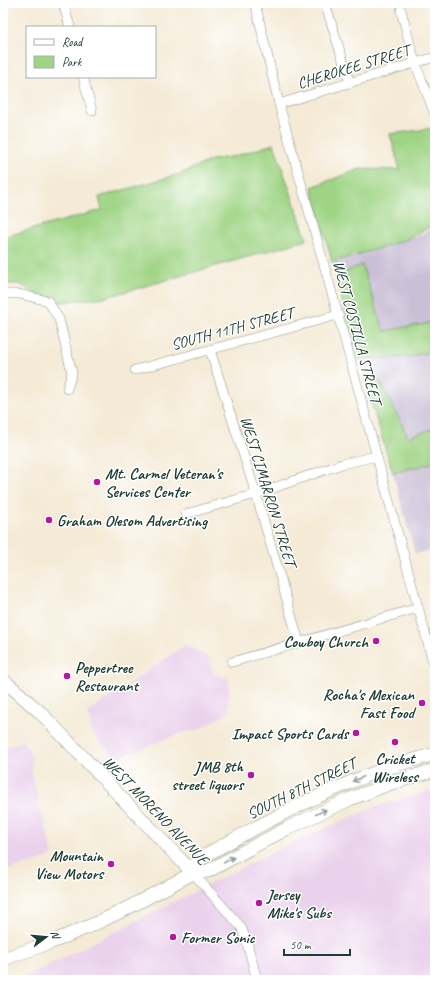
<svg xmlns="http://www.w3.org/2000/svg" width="438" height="983" viewBox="0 0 438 983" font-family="Caveat,sans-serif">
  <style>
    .built { fill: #ead1ec }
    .industrial { fill: #cabfd6 }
    .green { fill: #9fd484; stroke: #5f885c }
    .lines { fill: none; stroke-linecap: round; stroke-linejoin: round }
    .street-casing { stroke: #8a9484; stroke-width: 10 }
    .secondary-casing { stroke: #8a9484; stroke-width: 14 }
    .street { stroke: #fff; stroke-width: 9 }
    .secondary { stroke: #fff; stroke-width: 13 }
    .oneway { stroke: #8f9e9a }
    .poi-dot { fill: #b5179e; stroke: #fff; stroke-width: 1.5 }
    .labels { text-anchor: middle; stroke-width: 3; stroke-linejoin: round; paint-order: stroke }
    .street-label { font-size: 16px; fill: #1f3d34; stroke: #fff }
    .poi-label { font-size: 16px; font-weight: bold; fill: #1f3d34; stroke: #fff; text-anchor: start }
  </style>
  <rect width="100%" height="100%" fill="#fff"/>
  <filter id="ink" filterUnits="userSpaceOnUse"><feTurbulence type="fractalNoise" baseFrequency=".025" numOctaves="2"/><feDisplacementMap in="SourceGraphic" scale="8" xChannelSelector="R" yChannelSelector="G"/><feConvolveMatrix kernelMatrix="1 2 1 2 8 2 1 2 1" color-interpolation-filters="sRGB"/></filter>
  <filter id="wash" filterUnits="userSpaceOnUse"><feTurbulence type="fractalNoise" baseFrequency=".012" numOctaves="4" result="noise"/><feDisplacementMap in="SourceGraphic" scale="16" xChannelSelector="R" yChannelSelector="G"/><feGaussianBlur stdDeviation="0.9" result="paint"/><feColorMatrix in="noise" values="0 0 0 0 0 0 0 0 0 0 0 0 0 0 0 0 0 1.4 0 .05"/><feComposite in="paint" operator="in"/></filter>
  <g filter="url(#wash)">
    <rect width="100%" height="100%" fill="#f4ead5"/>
    <g class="built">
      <polygon points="185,645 209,657 213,674 229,679 228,713 200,729 179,734 116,759 92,733 88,712"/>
      <polygon points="23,741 29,750 32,762 32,775 53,855 40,861 3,871 3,747"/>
      <polygon points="435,789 435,980 19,980 287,845 375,807"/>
    </g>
    <g class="industrial">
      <polygon points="435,225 435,325 384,331 362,266 336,276 332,262 368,253 378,249 422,234"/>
      <polygon points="435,350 435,428 408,437 380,381 358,359 401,358"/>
      <polygon points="435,462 435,549 415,554 393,473"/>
    </g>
    <g class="green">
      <polygon points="435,128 435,224 405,240 378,249 332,262 312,187 360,169 400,170 390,134"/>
      <polygon points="274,144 307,240 107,297 62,302 48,301 19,284 3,284 3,237 102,210 99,197 180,174 212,160 235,156"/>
      <polygon points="362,265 384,331 435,322 435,350 410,357 358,359 336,276"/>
      <polygon points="371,372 380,381 408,437 435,428 435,462 393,473 363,377"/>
    </g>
  </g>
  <g filter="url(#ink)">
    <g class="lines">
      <g class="street-casing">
        <g id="street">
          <polyline points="63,3 70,27"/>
          <polyline points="255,3 279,104 338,315 435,669"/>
          <polyline points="325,3 350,83"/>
          <polyline points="401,10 415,63 435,114"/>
          <polyline points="83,77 92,111"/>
          <polyline points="279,104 435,57"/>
          <polyline points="3,294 19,294 48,301 59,319 72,373 67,389"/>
          <polyline points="210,350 256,494 299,642"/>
          <polyline points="135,370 338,315"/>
          <polyline points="186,514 256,494 342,464 377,456"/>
          <polyline points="232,662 418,608"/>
          <polyline points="193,873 241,927 246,939 257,980"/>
        </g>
      </g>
      <g class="secondary-casing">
        <g id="secondary">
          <polyline points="3,680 15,690 41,713 193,873"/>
          <path d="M193,873L195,864L204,856C258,826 313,796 371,774C392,766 413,760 435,754"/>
          <polyline points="3,959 52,942 99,922 122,911 193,873 208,871 286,829 350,799 389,784 435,770"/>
        </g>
      </g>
      <use href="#street" class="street"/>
      <use href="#secondary" class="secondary"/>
    </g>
    <defs><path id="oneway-shaft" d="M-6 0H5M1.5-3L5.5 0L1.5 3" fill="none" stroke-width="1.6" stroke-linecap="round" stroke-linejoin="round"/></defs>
    <g class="oneway">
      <use href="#oneway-shaft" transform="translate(358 779) rotate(157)"/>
      <use href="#oneway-shaft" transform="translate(321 812) rotate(-25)"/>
      <use href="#oneway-shaft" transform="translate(229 860) rotate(-28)"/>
    </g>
  </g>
  <g class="poi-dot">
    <circle cx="97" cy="482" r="4"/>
    <circle cx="49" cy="520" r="4"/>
    <circle cx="376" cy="641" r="4"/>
    <circle cx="67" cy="676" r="4"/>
    <circle cx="422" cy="703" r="4"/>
    <circle cx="356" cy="733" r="4"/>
    <circle cx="395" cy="742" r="4"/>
    <circle cx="251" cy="775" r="4"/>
    <circle cx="111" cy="864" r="4"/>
    <circle cx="259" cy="903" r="4"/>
    <circle cx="173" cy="937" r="4"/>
  </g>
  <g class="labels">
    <g class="street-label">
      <text transform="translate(353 66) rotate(-17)" y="6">CHEROKEE STREET</text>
      <text transform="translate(232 328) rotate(-15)" y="6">SOUTH 11TH STREET</text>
      <text transform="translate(358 332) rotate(75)" y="6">WEST COSTILLA STREET</text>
      <text transform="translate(269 491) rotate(73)" y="6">WEST CIMARRON STREET</text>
      <text transform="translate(301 788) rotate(-26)" y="6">SOUTH 8TH STREET</text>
      <text transform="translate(156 810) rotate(46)" y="6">WEST MORENO AVENUE</text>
    </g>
    <g class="poi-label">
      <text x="105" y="479">Mt. Carmel Veteran's<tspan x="105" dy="18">Services Center</tspan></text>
      <text x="57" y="526">Graham Olesom Advertising</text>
      <text x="368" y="647" text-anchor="end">Cowboy Church</text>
      <text x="75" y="673">Peppertree<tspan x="75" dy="18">Restaurant</tspan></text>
      <text x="414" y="700" text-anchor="end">Rocha's Mexican<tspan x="414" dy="18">Fast Food</tspan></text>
      <text x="348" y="739" text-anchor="end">Impact Sports Cards</text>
      <text x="395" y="764" text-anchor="middle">Cricket<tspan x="395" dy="18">Wireless</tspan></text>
      <text x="243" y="772" text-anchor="end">JMB 8th<tspan x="243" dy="18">street liquors</tspan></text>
      <text x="103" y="861" text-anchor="end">Mountain<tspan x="103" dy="18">View Motors</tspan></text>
      <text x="267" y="900">Jersey<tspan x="267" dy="18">Mike's Subs</tspan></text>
      <text x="181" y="943">Former Sonic</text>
    </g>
  </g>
  <rect width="438" height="983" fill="none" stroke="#fff" stroke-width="16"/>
  <rect x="26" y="26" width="130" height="52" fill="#ffffff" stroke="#a5b1ae"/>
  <rect x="34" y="39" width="20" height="6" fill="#ffffff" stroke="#a5b1ae"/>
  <text x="62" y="46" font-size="12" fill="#1f3d34">Road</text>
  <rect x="34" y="56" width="20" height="12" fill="#9fd484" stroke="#a5b1ae"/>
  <text x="62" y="66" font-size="12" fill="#1f3d34">Park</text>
  <g transform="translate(46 937) rotate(74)" stroke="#ffffff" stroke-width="3" paint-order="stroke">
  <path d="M0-3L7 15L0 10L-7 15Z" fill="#1f3d34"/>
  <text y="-6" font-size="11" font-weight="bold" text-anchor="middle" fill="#1f3d34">N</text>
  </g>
  <path d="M284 949v6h66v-6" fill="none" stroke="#1f3d34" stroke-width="2"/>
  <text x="290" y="949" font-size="12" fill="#1f3d34" stroke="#ffffff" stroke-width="3" paint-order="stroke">50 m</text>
</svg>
